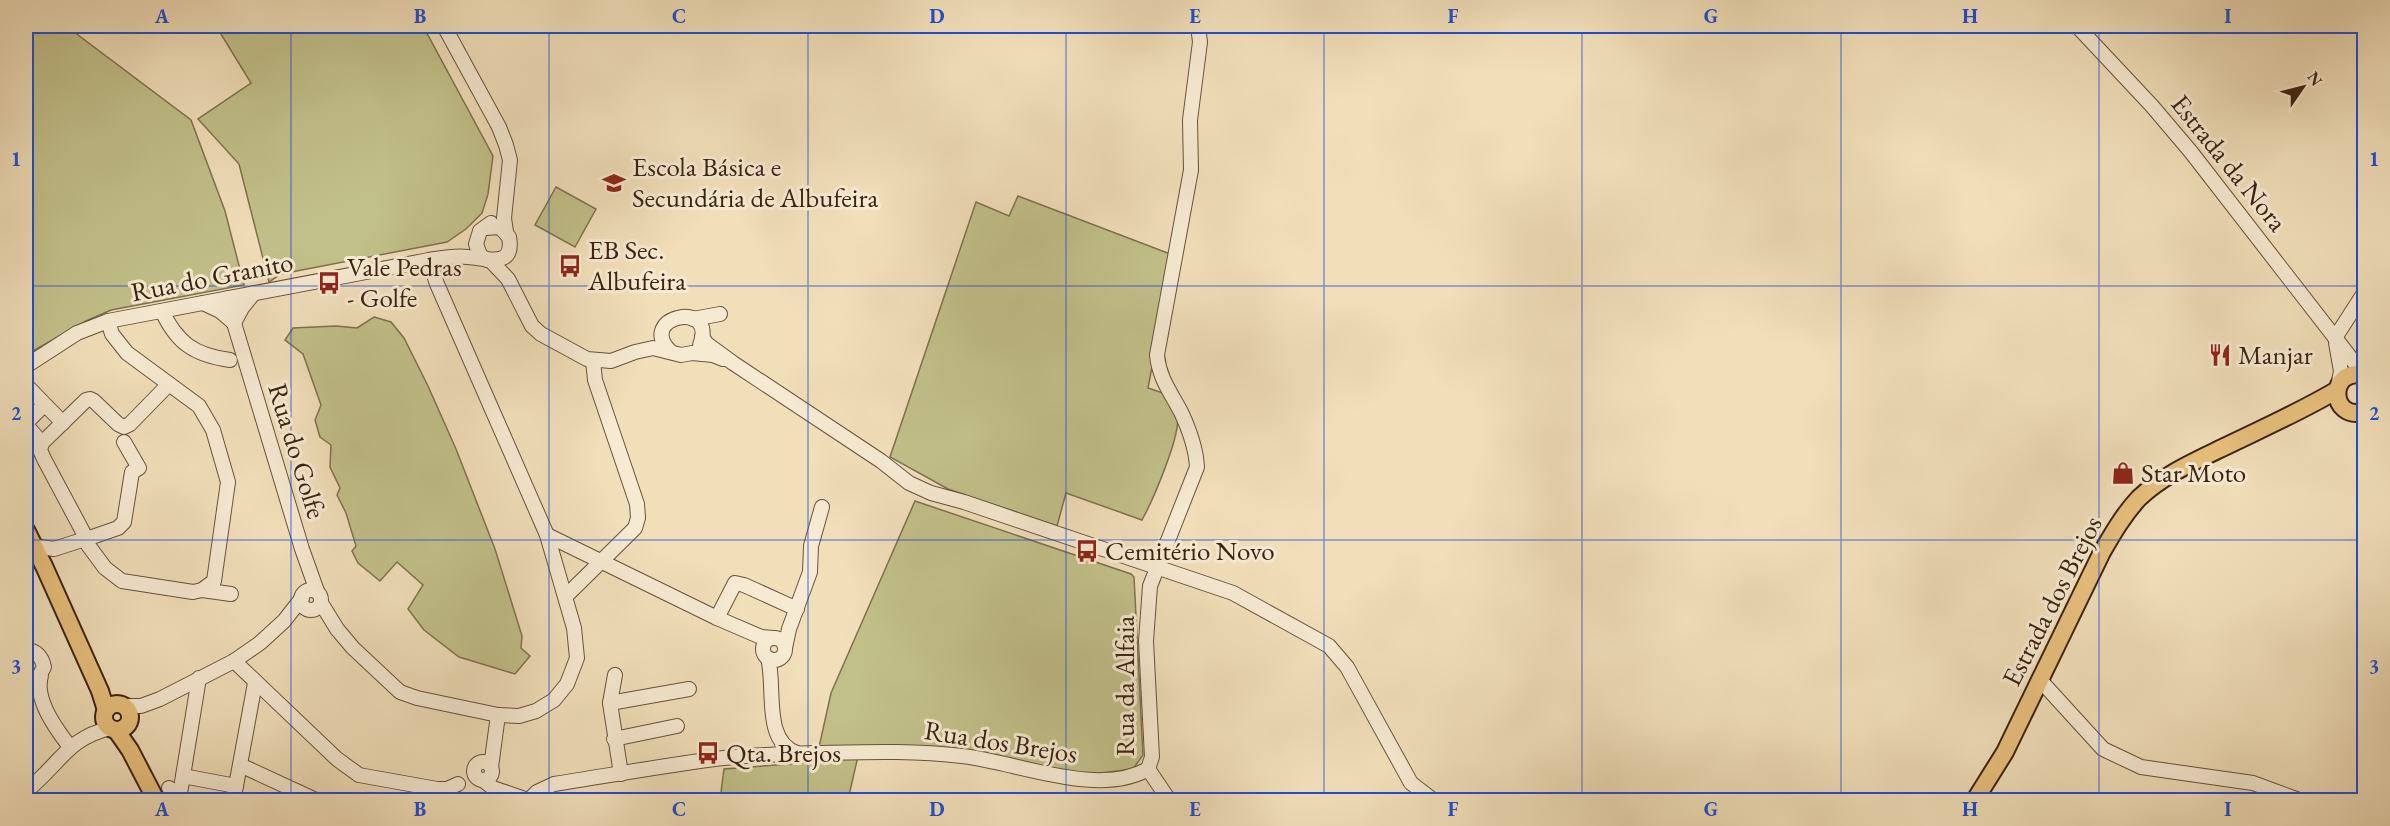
<svg xmlns="http://www.w3.org/2000/svg" width="2390" height="826" viewBox="0 0 2390 826" font-family="'EB Garamond',serif">
  <style>
    .green { fill: #c2c08a; stroke: #7e724e; stroke-width: 1.5 }
    .lines { fill: none; stroke-linecap: round; stroke-linejoin: round }
    .minor-casing { stroke: #68523b; stroke-width: 16 }
    .major-casing { stroke: #3b2311; stroke-width: 20 }
    .minor { stroke: #f6ead2; stroke-width: 14 }
    .major { stroke: #e8c07d; stroke-width: 16 }
    .grid { fill: none; stroke: #1d4ed8; stroke-width: 1.5; stroke-opacity: 0.55 }
    .labels { text-anchor: middle; stroke-width: 6; stroke-linejoin: round; paint-order: stroke }
    .street-label { font-size: 27px; fill: #3b2311; stroke: #f6ead2 }
    .poi-label { font-size: 27px; fill: #3b2311; stroke: #f6ead2; text-anchor: start }
    .neatline { fill: none; stroke: #1d4ed8; stroke-width: 2 }
    .grid-label { font-size: 20px; text-anchor: middle; font-weight: bold; fill: #1d4ed8 }
  </style>
  <rect width="100%" height="100%" fill="#f1dfba"/>
  <filter id="stains"><feTurbulence type="fractalNoise" baseFrequency=".00333" numOctaves="4"/><feColorMatrix values="0 0 0 0 .2 0 0 0 0 .09 0 0 0 0 .02 0 0 0 .5 -.17"/></filter>
  <radialGradient id="worn" r=".72"><stop offset=".6" stop-color="#630" stop-opacity="0"/><stop offset="1" stop-color="#630" stop-opacity=".3"/></radialGradient>
  <g class="green">
    <polygon points="26,26 66,26 191,120 225,211 244,285 111,310 86,321 26,355"/>
    <polygon points="216,26 423,26 493,156 488,194 482,213 466,229 447,242 281,274 269,282 239,164 198,119 251,83"/>
    <polygon points="556,187 596,209 575,247 535,225"/>
    <path d="M1018,196L1173,255L1148,388L1166,394C1169,401 1175,408 1177,416C1182,433 1152,502 1142,520L1066,493L1057,526L948,489L890,457L976,202L1009,216Z"/>
    <polygon points="374,317 391,322 404,338 428,386 456,449 495,549 522,636 521,648 530,656 515,674 459,657 424,630 408,609 423,585 397,562 380,581 358,563 352,551 356,546 346,513 337,495 340,488 330,467 331,445 320,437 315,420 321,405 303,354 285,340 293,328 336,326 357,328"/>
    <polygon points="915,501 1131,574 1134,577 1143,755 1133,769 1086,775 819,747 831,693"/>
    <polygon points="858,756 848,800 720,800 724,769 816,762"/>
  </g>
  <g class="lines">
    <g class="minor-casing">
      <g id="minor">
        <polyline points="444,26 499,127 506,145 510,160 504,218 506,232"/>
        <polyline points="2077,26 2152,106 2191,152 2364,375"/>
        <polyline points="487,260 480,255 476,244 480,231 491,223"/>
        <polyline points="490,260 508,279 532,326 541,334 587,359 611,361 635,352 653,348 681,355 692,353 713,355 723,359"/>
        <polyline points="228,298 234,323 302,549 317,591"/>
        <polyline points="203,303 220,311 234,323 242,308 254,293"/>
        <path d="M162,311C177,343 194,355 230,360"/>
        <polyline points="693,319 720,314"/>
        <polyline points="702,337 707,344 733,363 881,461 909,483 931,493 964,502 1233,593 1329,646 1347,667 1411,783 1433,800"/>
        <polyline points="2335,338 2364,293"/>
        <polyline points="2336,343 2341,371 2338,387"/>
        <path d="M671,352C634,317 718,298 700,345"/>
        <path d="M26,366L77,333L108,321L429,260C442,258 455,255 468,257C486,258 515,269 509,237L500,227L485,228"/>
        <polyline points="26,385 63,423"/>
        <polyline points="26,423 44,405"/>
        <polyline points="26,425 42,443"/>
        <polyline points="83,532 44,459 40,450 42,443 86,400 90,399 94,401 118,424 124,427 130,424 169,384"/>
        <polyline points="547,535 717,618 761,637 773,638"/>
        <polyline points="92,537 118,528 124,522 132,472 139,468 124,442"/>
        <polyline points="88,545 105,568 122,581 193,592 202,590 214,581 228,482 213,430 199,406 127,353 112,334 108,321"/>
        <polyline points="34,546 54,549 79,541"/>
        <polyline points="202,590 231,594"/>
        <circle cx="311" cy="600" r="10"/>
        <polyline points="566,596 635,528 638,518 637,504 595,380 593,361"/>
        <polyline points="321,603 337,629 353,648 400,692 417,698 498,715 519,716 536,711 554,700 567,684 577,658 574,628 547,535 437,284 429,260"/>
        <polyline points="717,618 735,583 744,585 797,609"/>
        <circle cx="774" cy="649" r="11"/>
        <polyline points="785,648 789,629 810,572 811,546 822,507"/>
        <path d="M26,650C36,650 42,657 44,667L37,680L26,683"/>
        <path d="M768,658C776,687 762,741 797,753"/>
        <polyline points="234,661 337,759 359,775 437,789 447,789 458,784"/>
        <polyline points="615,675 610,703 621,774"/>
        <path d="M41,676C34,699 56,729 70,747"/>
        <polyline points="199,678 183,776 236,786 255,683"/>
        <polyline points="2040,680 2103,749 2141,767 2253,783 2299,800"/>
        <polyline points="610,703 689,689"/>
        <polyline points="124,706 141,706 160,699 234,661 260,643 284,621 302,598"/>
        <polyline points="614,739 677,726"/>
        <circle cx="483" cy="771" r="9"/>
        <polyline points="240,765 316,800"/>
        <polyline points="491,767 498,715"/>
        <path d="M1148,769L1152,757L1146,641L1150,586L1197,467C1196,449 1189,429 1181,412C1171,393 1159,378 1157,355L1191,170L1190,120L1200,42L1198,26"/>
        <polyline points="1148,769 1169,800"/>
        <polyline points="483,780 493,788 528,800"/>
        <polyline points="169,788 179,799 183,776"/>
        <path d="M26,791C58,767 66,738 111,728"/>
        <polyline points="233,800 236,786"/>
        <path d="M529,800L537,792L554,784C605,776 656,767 707,760C743,755 780,754 816,753C864,752 913,750 962,756C1017,762 1098,798 1148,769"/>
      </g>
    </g>
    <g class="major-casing">
      <g id="major">
        <path d="M2364,375C2328,367 2329,421 2364,412"/>
        <polyline points="26,530 44,566 100,691 106,710"/>
        <circle cx="117" cy="717" r="13"/>
        <polyline points="116,730 130,750 156,800"/>
        <path d="M1975,800L2005,752L2102,552C2113,533 2124,514 2139,498C2162,476 2193,462 2222,448C2261,429 2300,412 2337,390"/>
      </g>
    </g>
    <use href="#minor" class="minor"/>
    <use href="#major" class="major"/>
  </g>
  <path class="grid" d="M291,26V800M549,26V800M808,26V800M1066,26V800M1324,26V800M1582,26V800M1841,26V800M2099,26V800M26,286H2364M26,540H2364"/>
  <defs>
    <g id="school-bare" transform="scale(1.8)"><path d="M0-5L7-2L0 1L-7-2ZM-4 1L0 2.5L4 1V4Q0 6-4 4Z" fill="#8f2418" stroke="#f6ead2" stroke-width="2.5" paint-order="stroke"/></g>
    <g id="bus-bare" transform="scale(1.8)"><path d="M-5-6H5V4H4V6H2V4H-2V6H-4V4H-5ZM-3.5-4V0h7V-4ZM-3.5 1.2v1.5H-2V1.2ZM2 1.2v1.5H3.5V1.2Z" fill="#8f2418" stroke="#f6ead2" stroke-width="2.5" paint-order="stroke"/></g>
    <g id="restaurant-bare" transform="scale(1.8)"><path d="M-5-6h1v4h1v-4h1v4h1v-4h1v5L-1.5 .5V6h-2V.5L-5-1ZM5-6V6H3V1.5H1.5Q1.5-4 5-6Z" fill="#8f2418" stroke="#f6ead2" stroke-width="2.5" paint-order="stroke"/></g>
    <g id="shop-bare" transform="scale(1.8)"><path d="M-5-2.5h2.3a2.7 3.5 0 0 1 5.4 0H5L5.5 6h-11ZM-1.5-2.5h3a1.5 2.3 0 0 0-3 0Z" fill="#8f2418" stroke="#f6ead2" stroke-width="2.5" paint-order="stroke"/></g>
  </defs>
  <g fill-rule="evenodd">
    <use href="#school-bare" x="614" y="183"/>
    <use href="#bus-bare" x="570" y="266"/>
    <use href="#bus-bare" x="329" y="283"/>
    <use href="#restaurant-bare" x="2220" y="355"/>
    <use href="#shop-bare" x="2123" y="473"/>
    <use href="#bus-bare" x="1087" y="551"/>
    <use href="#bus-bare" x="708" y="753"/>
  </g>
  <g class="labels">
    <g class="street-label">
      <text transform="translate(2229 163) rotate(51)" y="9">Estrada da Nora</text>
      <text transform="translate(212 277) rotate(-11)" y="9">Rua do Granito</text>
      <text transform="translate(297 451) rotate(73)" y="9">Rua do Golfe</text>
      <text transform="translate(2052 601) rotate(-63)" y="9">Estrada dos Brejos</text>
      <text transform="translate(1125 686) rotate(-90)" y="9">Rua da Alfaia</text>
      <text transform="translate(1001 742) rotate(9)" y="9">Rua dos Brejos</text>
    </g>
    <g class="poi-label">
      <text x="632" y="176">Escola Básica e<tspan x="632" dy="31">Secundária de Albufeira</tspan></text>
      <text x="588" y="259">EB Sec.<tspan x="588" dy="31">Albufeira</tspan></text>
      <text x="347" y="276">Vale Pedras<tspan x="347" dy="31">- Golfe</tspan></text>
      <text x="2238" y="364">Manjar</text>
      <text x="2141" y="482">Star Moto</text>
      <text x="1105" y="560">Cemitério Novo</text>
      <text x="726" y="762">Qta. Brejos</text>
    </g>
  </g>
  <rect width="2390" height="826" fill="none" stroke="#f1dfba" stroke-width="66"/>
  <g transform="translate(2303 87) rotate(55)" stroke="#f6ead2" stroke-width="4.5" paint-order="stroke">
  <path d="M0-4.5L10 22L0 15L-10 22Z" fill="#3b2311"/>
  <text y="-9" font-size="16" font-weight="bold" text-anchor="middle" fill="#3b2311">N</text>
  </g>
  <rect x="33" y="33" width="2324" height="760" class="neatline"/>
  <g class="grid-label">
    <text x="162" y="23">A</text>
    <text x="420" y="23">B</text>
    <text x="679" y="23">C</text>
    <text x="937" y="23">D</text>
    <text x="1195" y="23">E</text>
    <text x="1453" y="23">F</text>
    <text x="1711" y="23">G</text>
    <text x="1970" y="23">H</text>
    <text x="2228" y="23">I</text>
    <text x="16" y="166">1</text>
    <text x="2374" y="166">1</text>
    <text x="16" y="420">2</text>
    <text x="2374" y="420">2</text>
    <text x="16" y="673">3</text>
    <text x="2374" y="673">3</text>
    <text x="162" y="816">A</text>
    <text x="420" y="816">B</text>
    <text x="679" y="816">C</text>
    <text x="937" y="816">D</text>
    <text x="1195" y="816">E</text>
    <text x="1453" y="816">F</text>
    <text x="1711" y="816">G</text>
    <text x="1970" y="816">H</text>
    <text x="2228" y="816">I</text>
  </g>
  <rect width="100%" height="100%" filter="url(#stains)"/>
  <rect width="100%" height="100%" fill="url(#worn)"/>
</svg>
